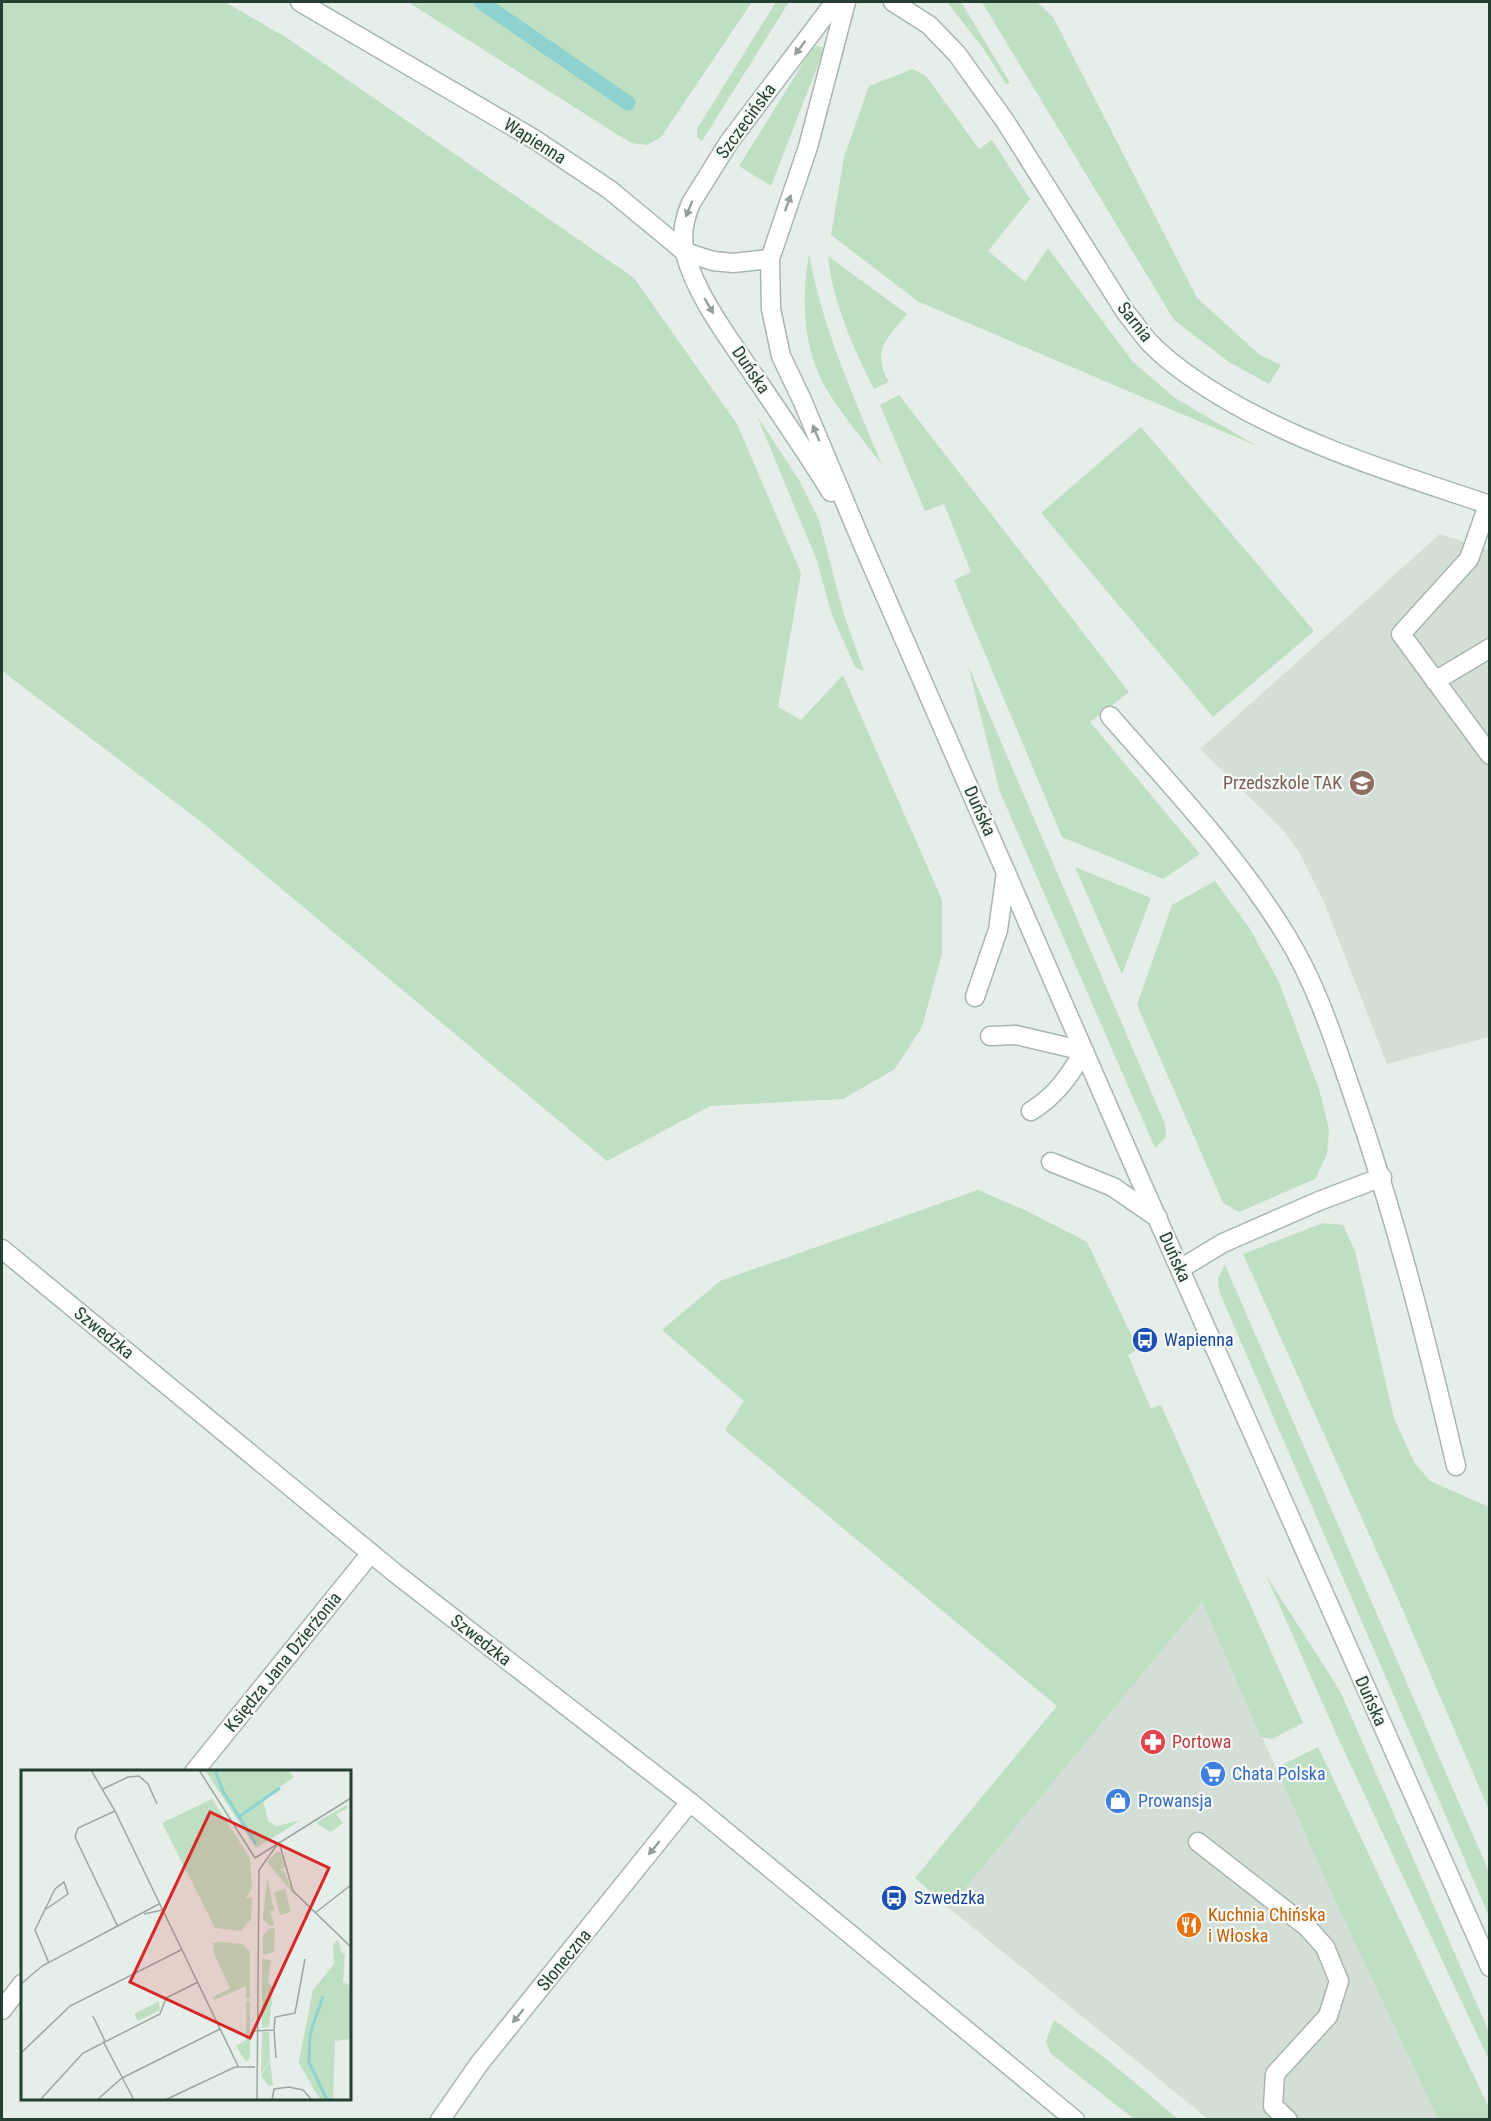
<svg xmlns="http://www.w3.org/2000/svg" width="1491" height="2121" viewBox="0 0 1491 2121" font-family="'Roboto Condensed',sans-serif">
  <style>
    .built { fill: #d3ded7 }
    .green { fill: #bedfc1 }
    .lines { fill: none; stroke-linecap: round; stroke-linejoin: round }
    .stream { stroke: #8ed2d0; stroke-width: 15 }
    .service-casing { stroke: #a7b6ae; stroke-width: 21 }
    .minor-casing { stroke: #a7b6ae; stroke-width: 21 }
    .tertiary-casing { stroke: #a7b6ae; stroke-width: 21 }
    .service { stroke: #fff; stroke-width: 18 }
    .minor { stroke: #fff; stroke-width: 18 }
    .tertiary { stroke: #fff; stroke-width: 18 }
    .oneway { fill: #92a099 }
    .labels { text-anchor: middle; stroke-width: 4.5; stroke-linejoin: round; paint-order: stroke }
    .street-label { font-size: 18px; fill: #244033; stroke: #f6faf7 }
    .education-label { font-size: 18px; fill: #785e54; stroke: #f6faf7; text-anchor: end }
    .transit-label { font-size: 18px; fill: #164399; stroke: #f6faf7; text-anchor: start }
    .health-label { font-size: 18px; fill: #be3a42; stroke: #f6faf7; text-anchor: start }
    .shop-label { font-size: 18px; fill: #366cbe; stroke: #f6faf7; text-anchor: start }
    .food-label { font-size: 18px; fill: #c56008; stroke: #f6faf7; text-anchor: start }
    .inset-river { fill: none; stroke: #8ed2d0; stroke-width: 3 }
    .inset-road { fill: none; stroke: #98a8a0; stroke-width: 1.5 }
    .view { fill: #d62828; fill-opacity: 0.15; stroke: #d62828; stroke-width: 3 }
    .inset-edge { fill: none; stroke: #244033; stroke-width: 3 }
  </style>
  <rect width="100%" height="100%" fill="#e5eee8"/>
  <g class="built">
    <polygon points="1440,534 1489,550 1489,1037 1387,1064 1324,902 1299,852 1284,831 1200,749"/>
    <polygon points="1202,1602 1331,1892 1438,2119 1208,2119 949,1908"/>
  </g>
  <g class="green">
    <polygon points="2,2 225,2 287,38 634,278 737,424 801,573 778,707 801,720 843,675 942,900 942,953 922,1027 895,1069 843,1099 710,1106 607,1161 204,824 2,671"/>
    <polygon points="408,2 752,2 661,137 647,145 631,143"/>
    <polygon points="776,2 789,2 702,141 697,137 697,129"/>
    <polygon points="947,2 961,2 1010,83 1006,84 983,48"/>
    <polygon points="982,2 1037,2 1053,17 1197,298 1260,355 1281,365 1269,384 1229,362 1174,320"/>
    <polygon points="816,46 822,47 823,52 771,186 739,166 812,49"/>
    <polygon points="913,69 926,76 979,149 992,140 1030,199 988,251 1025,282 1048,248 1133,362 1175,398 1257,446 919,302 831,235 844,157 869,86"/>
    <path d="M809,254C823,330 853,395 882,465C864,441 843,416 827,390C803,350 801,299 809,254Z"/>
    <path d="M828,256L907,314C887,338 871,351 889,382L874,389C853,347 833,304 828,256Z"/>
    <polygon points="899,395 1129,692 1090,722 1200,854 1163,879 1062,837 954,580 971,572 944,504 925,511 880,405"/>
    <polygon points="757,416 799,480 819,520 844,615 864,671 855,667 832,615 817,561"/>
    <polygon points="1141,427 1314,631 1213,717 1041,513"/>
    <polygon points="968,665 1165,1124 1166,1137 1155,1148 1000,792"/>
    <polygon points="1075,867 1151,898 1122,974"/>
    <polygon points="1215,881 1250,929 1279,982 1319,1089 1329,1129 1327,1154 1315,1179 1239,1212 1223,1203 1137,1005 1172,905"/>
    <polygon points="978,1190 1027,1211 1087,1242 1138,1349 1128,1355 1151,1409 1161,1405 1303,1723 1272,1739 1261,1737 1202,1602 949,1908 915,1878 1057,1706 725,1430 744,1401 662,1330 720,1281"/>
    <polygon points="1323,1223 1343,1225 1355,1251 1394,1418 1414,1462 1430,1481 1489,1507 1489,1810 1395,1592 1243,1254"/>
    <polygon points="1225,1265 1489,1872 1489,1916 1219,1291 1218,1278"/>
    <polygon points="1266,1575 1340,1691 1489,2032 1489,2060 1338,1738"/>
    <polygon points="1318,1747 1489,2108 1489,2119 1438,2119 1331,1892 1276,1768"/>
    <polygon points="1054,2020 1110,2062 1178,2119 1134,2119 1050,2053 1046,2041"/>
  </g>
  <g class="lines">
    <polyline class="stream" points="481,2 628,103"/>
    <g class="service-casing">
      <g id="service">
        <polyline points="1488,505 1469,559 1401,634 1490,755"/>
        <polyline points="1435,681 1490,648"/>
        <path d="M1110,716C1172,787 1237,855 1286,935C1317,985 1335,1043 1354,1098C1396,1219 1427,1342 1456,1466"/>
        <polyline points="975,997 998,930 1006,872"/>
        <path d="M990,1036L1016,1035L1084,1051C1070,1075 1056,1096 1031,1111"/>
        <polyline points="1051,1162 1113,1187 1158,1218"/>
        <polyline points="1180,1269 1223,1243 1319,1201 1382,1177"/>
        <polyline points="1198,1842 1307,1927 1325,1947 1339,1981 1328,2016 1275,2074 1273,2106 1288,2120"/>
      </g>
    </g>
    <g class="minor-casing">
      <g id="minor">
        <polyline points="300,2 534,139 610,190 685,252 713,261 733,263 770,259"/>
        <path d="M893,2L929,25L957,54L1005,121L1126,313C1134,322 1141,333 1149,342C1170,364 1197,382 1222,397C1306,447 1398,474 1490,505"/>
        <polyline points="2,1249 395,1573 690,1802 1075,2120"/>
        <polyline points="194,1772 371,1553"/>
        <polyline points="2,2010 22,1984"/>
        <polyline points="440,2120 479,2064 690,1802"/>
      </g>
    </g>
    <g class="tertiary-casing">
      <g id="tertiary">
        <polyline points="846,2 808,147 770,259 771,309 781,356 802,400 863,545 1138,1175 1490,1967"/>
        <path d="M831,492C807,453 781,415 755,377C730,340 696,296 685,253C681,236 684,219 691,203L729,142L835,2"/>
      </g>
    </g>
    <use href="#service" class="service"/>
    <use href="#minor" class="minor"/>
    <use href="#tertiary" class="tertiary"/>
  </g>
  <defs><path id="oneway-solid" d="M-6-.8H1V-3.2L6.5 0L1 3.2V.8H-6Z" transform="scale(1.5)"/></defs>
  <g class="oneway">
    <use href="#oneway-solid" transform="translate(800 48) rotate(127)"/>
    <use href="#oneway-solid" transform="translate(788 203) rotate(-70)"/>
    <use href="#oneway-solid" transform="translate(689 209) rotate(112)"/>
    <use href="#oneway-solid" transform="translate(709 306) rotate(60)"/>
    <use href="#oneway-solid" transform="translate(816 433) rotate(-113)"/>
    <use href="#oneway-solid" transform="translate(654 1848) rotate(129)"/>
    <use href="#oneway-solid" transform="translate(518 2016) rotate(129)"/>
  </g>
  <defs>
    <g id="school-disc" transform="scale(1.35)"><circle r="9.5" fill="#8d6e63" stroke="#f6faf7"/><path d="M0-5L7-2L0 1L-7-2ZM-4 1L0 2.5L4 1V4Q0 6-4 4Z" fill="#fff"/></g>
    <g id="bus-disc" transform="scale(1.35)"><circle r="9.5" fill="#1a4fb4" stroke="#f6faf7"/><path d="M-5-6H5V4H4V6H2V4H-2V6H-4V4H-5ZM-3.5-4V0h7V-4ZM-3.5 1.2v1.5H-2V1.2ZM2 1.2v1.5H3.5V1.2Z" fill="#fff"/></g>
    <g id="pharmacy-disc" transform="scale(1.35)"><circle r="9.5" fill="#e0444e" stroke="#f6faf7"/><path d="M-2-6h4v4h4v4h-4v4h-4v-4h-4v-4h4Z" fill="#fff"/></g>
    <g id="supermarket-disc" transform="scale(1.35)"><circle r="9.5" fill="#3f7fe0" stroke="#f6faf7"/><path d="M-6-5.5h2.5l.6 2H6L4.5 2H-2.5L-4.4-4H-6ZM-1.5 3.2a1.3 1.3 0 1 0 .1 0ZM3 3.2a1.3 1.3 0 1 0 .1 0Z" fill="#fff"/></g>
    <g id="shop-disc" transform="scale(1.35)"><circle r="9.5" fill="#3f7fe0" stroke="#f6faf7"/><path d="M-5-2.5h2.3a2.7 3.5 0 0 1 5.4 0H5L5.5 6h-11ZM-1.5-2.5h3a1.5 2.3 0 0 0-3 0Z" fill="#fff"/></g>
    <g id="restaurant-disc" transform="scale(1.35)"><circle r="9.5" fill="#e8710a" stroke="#f6faf7"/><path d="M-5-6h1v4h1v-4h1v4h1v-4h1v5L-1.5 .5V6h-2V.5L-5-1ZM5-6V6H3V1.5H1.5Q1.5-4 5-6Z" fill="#fff"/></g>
  </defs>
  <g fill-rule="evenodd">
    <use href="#school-disc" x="1362" y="783"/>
    <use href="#bus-disc" x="1145" y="1340"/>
    <use href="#pharmacy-disc" x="1153" y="1742"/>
    <use href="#supermarket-disc" x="1213" y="1774"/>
    <use href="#shop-disc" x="1118" y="1801"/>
    <use href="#bus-disc" x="894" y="1898"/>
    <use href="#restaurant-disc" x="1189" y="1925"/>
  </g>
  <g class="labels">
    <g class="street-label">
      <text transform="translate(746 121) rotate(-54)" y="6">Szczecińska</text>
      <text transform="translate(535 141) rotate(32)" y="6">Wapienna</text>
      <text transform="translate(1135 322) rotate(52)" y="6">Sarnia</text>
      <text transform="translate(751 370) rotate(56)" y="6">Duńska</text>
      <text transform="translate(980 811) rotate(66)" y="6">Duńska</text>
      <text transform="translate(1175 1257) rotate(66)" y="6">Duńska</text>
      <text transform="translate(104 1333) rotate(39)" y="6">Szwedzka</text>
      <text transform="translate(481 1640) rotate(38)" y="6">Szwedzka</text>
      <text transform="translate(283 1662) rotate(-51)" y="6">Księdza Jana Dzierżonia</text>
      <text transform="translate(1371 1701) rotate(66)" y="6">Duńska</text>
      <text transform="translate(564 1960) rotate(-51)" y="6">Słoneczna</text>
    </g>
    <g class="education-label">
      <text x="1342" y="789">Przedszkole TAK</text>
    </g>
    <g class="transit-label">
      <text x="1164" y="1346">Wapienna</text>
      <text x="914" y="1904">Szwedzka</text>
    </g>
    <g class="health-label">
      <text x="1172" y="1748">Portowa</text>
    </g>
    <g class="shop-label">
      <text x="1232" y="1780">Chata Polska</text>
      <text x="1138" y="1807">Prowansja</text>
    </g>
    <g class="food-label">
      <text x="1208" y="1921">Kuchnia Chińska<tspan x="1208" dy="21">i Włoska</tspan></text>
    </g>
  </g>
  <g transform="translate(21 1770)">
    <rect width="330" height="330" fill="#e5eee8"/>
    <path d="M184,0H267L273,7L242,29L247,51L256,56L280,50L235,78ZM191,29L229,88L231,118L225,128H231L230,149L220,161L194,158L141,53ZM326,35V39L315,44L322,53L310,62L297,55L296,52ZM255,82H259L264,97L258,100L263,101L273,125L246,92ZM246,107L253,140L249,141L253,155L249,156L242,149ZM264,119L270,142L259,145L253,122ZM249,158H253L254,163L253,182L242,185V165ZM317,170L321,183L324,184L322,212L330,216V269L314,271L312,330H299L278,293L279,286L292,220L313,194L312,174ZM198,172L222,174L229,182V229L225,228V216L193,230L192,227L209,218L193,184L192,173ZM241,189L250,190L247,212L252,218L248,257L241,258ZM138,231L139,240L117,251L113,244ZM225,231H229V288L225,292L215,276L225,270ZM241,262H248L249,290L240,304ZM249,291L252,315L248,316L240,306Z" fill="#bedfc1"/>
    <path class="inset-river" d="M194,0L202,21L235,74M219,46L259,18M302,226L289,264L288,292L306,330"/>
    <path class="inset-road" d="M70,0L94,41L217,296M178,0L234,88M82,19L107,7L118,6L127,14L136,34M94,41L57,58L54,67L97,157M258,72L272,121L330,177M234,88L330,28M25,139L47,124L43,112L34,119L14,160L28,193M294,143L330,115M123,144L141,140M0,214L21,196L138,134M72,246L84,271M253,260L254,247L274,243L284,189M234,261L253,260L255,288M82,271L113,330M0,283L49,236L160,180M19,330L62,283L139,244L145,228L177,212M76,330L101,308L199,259M144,330L214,297H234M236,330L238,100L258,72M251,330L253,319L268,317L282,320L291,330"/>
    <path class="view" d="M189,42L308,98L229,268L109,212Z"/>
    <rect width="330" height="330" class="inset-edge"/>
  </g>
  <rect width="1491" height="2121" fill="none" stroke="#244033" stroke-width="6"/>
</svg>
